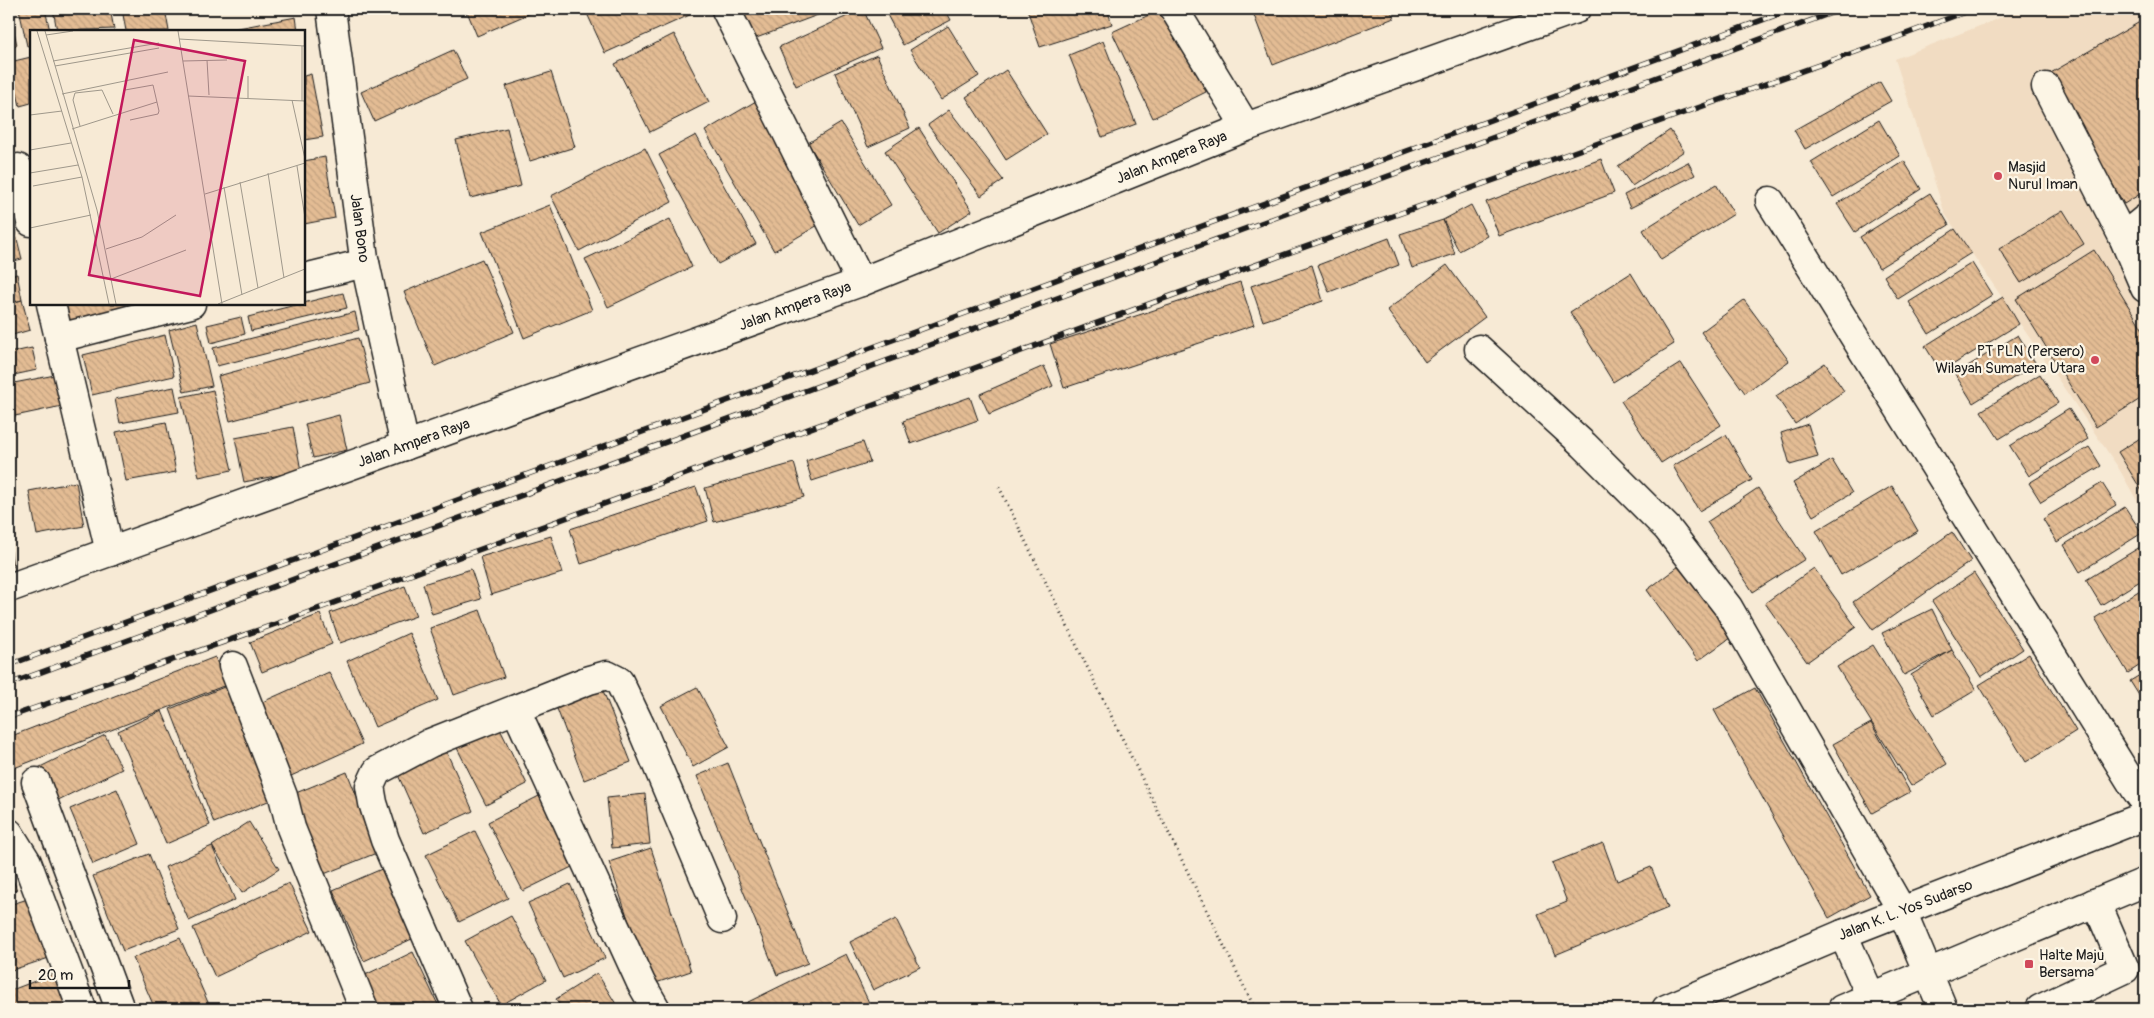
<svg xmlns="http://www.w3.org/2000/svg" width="2154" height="1018" viewBox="0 0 2154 1018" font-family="Pangolin,sans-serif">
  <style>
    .built { fill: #f1dcc2 }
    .building { fill: url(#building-back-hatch); stroke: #1c1c1c }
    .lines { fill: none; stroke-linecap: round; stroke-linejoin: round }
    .minor-casing { stroke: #1c1c1c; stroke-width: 31 }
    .major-casing { stroke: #1c1c1c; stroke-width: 31 }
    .path { stroke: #1c1c1c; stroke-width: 3; stroke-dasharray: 1 4; stroke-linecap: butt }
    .minor { stroke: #fcf5e5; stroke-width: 28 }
    .major { stroke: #fcf5e5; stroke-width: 28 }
    .rail-casing { stroke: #1c1c1c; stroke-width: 5.5 }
    .rail { stroke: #fcf5e5; stroke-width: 4; stroke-dasharray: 11; stroke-linecap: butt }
    .poi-dot { fill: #d1495b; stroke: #fcf5e5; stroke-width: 2 }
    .labels { text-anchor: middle; stroke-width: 4.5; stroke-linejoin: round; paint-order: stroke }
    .street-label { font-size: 15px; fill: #1c1c1c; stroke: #fcf5e5 }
    .poi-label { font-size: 15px; fill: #1c1c1c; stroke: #fcf5e5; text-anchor: start }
    .inset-road { fill: none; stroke: #9f988b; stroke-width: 1 }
    .view { fill: #c2185b; fill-opacity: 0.15; stroke: #c2185b; stroke-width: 2.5 }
    .inset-edge { fill: none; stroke: #1c1c1c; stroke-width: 2.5 }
  </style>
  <defs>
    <pattern id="building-back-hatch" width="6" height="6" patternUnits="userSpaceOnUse" patternTransform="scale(1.25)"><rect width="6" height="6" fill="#e3bc94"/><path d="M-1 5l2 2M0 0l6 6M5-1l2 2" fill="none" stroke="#c2a17f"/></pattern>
  </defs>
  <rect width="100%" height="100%" fill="#f7ead5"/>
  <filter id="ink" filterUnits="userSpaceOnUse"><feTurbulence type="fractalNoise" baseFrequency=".02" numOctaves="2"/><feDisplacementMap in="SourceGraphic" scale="10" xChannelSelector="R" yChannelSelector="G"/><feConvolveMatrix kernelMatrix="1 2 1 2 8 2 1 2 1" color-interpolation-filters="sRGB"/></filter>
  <g filter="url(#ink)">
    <polygon class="built" points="2023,9 2145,9 2145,515 2118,467 1945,214 1895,59"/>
    <g class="building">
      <polygon points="9,9 17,45 9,47"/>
      <polygon points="19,9 45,9 50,31 31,31 31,45 27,46"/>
      <polygon points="53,9 110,9 114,29 57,31"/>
      <polygon points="122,9 165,9 169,31 126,31"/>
      <polygon points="466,9 540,9 477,36"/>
      <polygon points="585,9 703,9 605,53"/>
      <polygon points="739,9 821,9 823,13 751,40"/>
      <polygon points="863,9 881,48 796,86 779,47"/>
      <polygon points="884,9 945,9 951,20 903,45"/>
      <polygon points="1027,9 1107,9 1112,24 1040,47"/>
      <polygon points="1162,9 1167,9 1206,92 1153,118 1112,32"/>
      <polygon points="1255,9 1390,9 1394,18 1273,65 1252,10"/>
      <polygon points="296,17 298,31 228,31 228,30"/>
      <polygon points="2145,19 2145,191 2124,204 2049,74"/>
      <polygon points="948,26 979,76 941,100 910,50"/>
      <polygon points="674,34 709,102 650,132 615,64"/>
      <polygon points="1103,41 1136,124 1102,137 1069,55"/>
      <polygon points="453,50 467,79 374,121 361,92"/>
      <polygon points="877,55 910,128 868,147 835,73"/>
      <polygon points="31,57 31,103 20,106 10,62"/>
      <polygon points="1006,70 1047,134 1006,160 966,97"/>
      <polygon points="551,72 575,147 530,161 506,86"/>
      <polygon points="311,74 323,137 304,140 304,76"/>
      <polygon points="1880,82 1891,101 1805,149 1794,130"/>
      <polygon points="756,101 825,221 774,251 705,131"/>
      <polygon points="949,110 1003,180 981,196 928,125"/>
      <polygon points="1879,120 1900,156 1833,197 1811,162"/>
      <polygon points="841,123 891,205 858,225 808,143"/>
      <polygon points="507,128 521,186 470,198 456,140"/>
      <polygon points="919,128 972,211 938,233 885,151"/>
      <polygon points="1670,130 1684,151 1632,186 1618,166"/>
      <polygon points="696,135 756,244 718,264 659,155"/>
      <polygon points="645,148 672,202 579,251 551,196"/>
      <polygon points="325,157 335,218 304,224 304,161"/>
      <polygon points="1601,159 1614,193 1499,236 1486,202"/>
      <polygon points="1904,161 1921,189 1855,232 1837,204"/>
      <polygon points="1688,162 1695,175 1630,208 1624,195"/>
      <polygon points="1716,184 1734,214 1661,260 1643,230"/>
      <polygon points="1930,193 1949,225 1879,268 1860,237"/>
      <polygon points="550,205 592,310 524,338 482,232"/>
      <polygon points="1471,205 1487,236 1459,251 1443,220"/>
      <polygon points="2063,210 2084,244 2021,283 1999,249"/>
      <polygon points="11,215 22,259 9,262 9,216"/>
      <polygon points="670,219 692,267 608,307 585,259"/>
      <polygon points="1443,220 1455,254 1412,268 1400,234"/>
      <polygon points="1955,229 1971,253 1898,299 1884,276"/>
      <polygon points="1389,238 1399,265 1329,292 1318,265"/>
      <polygon points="2094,250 2145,333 2145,396 2096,427 2016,299"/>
      <polygon points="482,259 514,332 435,366 404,292"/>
      <polygon points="1972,263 1992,295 1929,334 1909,302"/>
      <polygon points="1312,265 1323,301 1263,321 1251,286"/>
      <polygon points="1447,265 1485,317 1425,362 1387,310"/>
      <polygon points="1631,273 1674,344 1613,382 1570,312"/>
      <polygon points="17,274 22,300 9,303 9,276"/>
      <polygon points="1240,282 1254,325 1064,388 1050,344"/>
      <polygon points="343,293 347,308 251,331 248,317"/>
      <polygon points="2003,297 2019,324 1941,372 1925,346"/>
      <polygon points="22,300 30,330 9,336 9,304"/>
      <polygon points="1744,300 1789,361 1745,393 1701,332"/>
      <polygon points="58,304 143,304 144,307 62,322"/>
      <polygon points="355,312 359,330 217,366 213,348"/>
      <polygon points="241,317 245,334 211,343 207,325"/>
      <polygon points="197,322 212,386 184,392 169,330"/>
      <polygon points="165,335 174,376 92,395 83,355"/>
      <polygon points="2018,335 2036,364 1973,403 1955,374"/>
      <polygon points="358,338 370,383 230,421 218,376"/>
      <polygon points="32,348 37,370 9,376 9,353"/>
      <polygon points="1681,363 1721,425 1661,463 1621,401"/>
      <polygon points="1825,363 1844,391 1795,424 1776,396"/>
      <polygon points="1044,366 1053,386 989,414 980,394"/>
      <polygon points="60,374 67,405 15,416 9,384"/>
      <polygon points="2040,374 2058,403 1999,439 1981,411"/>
      <polygon points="174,387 179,412 120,423 115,399"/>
      <polygon points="213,390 232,470 199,477 181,397"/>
      <polygon points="970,397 978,420 911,444 903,421"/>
      <polygon points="2069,409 2088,439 2029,476 2010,446"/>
      <polygon points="339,415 347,450 313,458 305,424"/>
      <polygon points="166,422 176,472 126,481 116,432"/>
      <polygon points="1808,424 1818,457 1790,465 1781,433"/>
      <polygon points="293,427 301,471 244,482 235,438"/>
      <polygon points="1726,435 1752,480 1699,511 1673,466"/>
      <polygon points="2145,435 2145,496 2118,452"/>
      <polygon points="863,442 870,462 812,481 806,461"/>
      <polygon points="2089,447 2101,466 2041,502 2029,483"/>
      <polygon points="1832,460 1852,493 1813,516 1793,483"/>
      <polygon points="794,463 804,497 714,522 705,488"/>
      <polygon points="76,482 84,526 37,535 29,491"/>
      <polygon points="2102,483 2116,505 2057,542 2043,519"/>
      <polygon points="1892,486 1918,531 1841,575 1816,531"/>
      <polygon points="696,487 708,521 581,564 570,529"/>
      <polygon points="1758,488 1805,559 1753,592 1707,522"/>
      <polygon points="9,494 13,524 9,525"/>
      <polygon points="2125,507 2142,533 2080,572 2064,545"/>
      <polygon points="1952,532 1971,561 1873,630 1853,602"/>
      <polygon points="551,536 562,573 491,595 480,557"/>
      <polygon points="9,540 13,567 9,568"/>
      <polygon points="2145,544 2145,578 2101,605 2086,580"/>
      <polygon points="1683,563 1734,635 1698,661 1647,590"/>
      <polygon points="1814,568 1856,627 1807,662 1765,603"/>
      <polygon points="471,569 481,599 432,614 423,584"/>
      <polygon points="1974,573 2023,649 1981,677 1932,601"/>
      <polygon points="405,586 416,616 340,643 330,613"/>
      <polygon points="2145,587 2145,662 2128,673 2095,618"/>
      <polygon points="1932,609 1952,650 1904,675 1882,633"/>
      <polygon points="480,610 504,677 454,695 430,628"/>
      <polygon points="320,614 332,644 262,672 250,642"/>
      <polygon points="409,633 438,700 375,727 347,661"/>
      <polygon points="1873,645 1947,764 1911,786 1837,667"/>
      <polygon points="1952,650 1976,690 1934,715 1911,675"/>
      <polygon points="2029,654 2076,731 2026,762 1979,685"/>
      <polygon points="215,657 226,685 9,770 9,737"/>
      <polygon points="329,672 362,744 291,776 258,704"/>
      <polygon points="2145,672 2145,705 2130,681"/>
      <polygon points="229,685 273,799 214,823 170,709"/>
      <polygon points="697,687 729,747 693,767 661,706"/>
      <polygon points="602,688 631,762 584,780 556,706"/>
      <polygon points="1755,688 1870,895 1829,918 1714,710"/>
      <polygon points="162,711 210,825 166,844 118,731"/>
      <polygon points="496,721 527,784 486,805 454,742"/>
      <polygon points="1871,723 1910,792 1872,813 1833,744"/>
      <polygon points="105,735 122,769 52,803 36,769"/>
      <polygon points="443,744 473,811 424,833 394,766"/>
      <polygon points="728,763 808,963 777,975 697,776"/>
      <polygon points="347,772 379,852 324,874 291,795"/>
      <polygon points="117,789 140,844 93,864 70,809"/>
      <polygon points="645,794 650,844 612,848 607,798"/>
      <polygon points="541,795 576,865 523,891 488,822"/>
      <polygon points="249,822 279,869 242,893 212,846"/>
      <polygon points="475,831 508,898 459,922 426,855"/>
      <polygon points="1603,843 1617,881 1651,867 1668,908 1555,955 1538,914 1567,902 1552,863"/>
      <polygon points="212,846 235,900 189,921 165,867"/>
      <polygon points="651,848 691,971 650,985 609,862"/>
      <polygon points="149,854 179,929 123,951 93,876"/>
      <polygon points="384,868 414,938 364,961 333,890"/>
      <polygon points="9,869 17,890 9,893"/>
      <polygon points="289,883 312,931 215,977 193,928"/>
      <polygon points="570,884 605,958 563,978 528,903"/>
      <polygon points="34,897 52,957 9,971 9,905"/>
      <polygon points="511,916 546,980 501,1005 465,941"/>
      <polygon points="896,919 920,967 873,990 850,942"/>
      <polygon points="180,938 210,1007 205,1009 155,1009 133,958"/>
      <polygon points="413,952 440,1009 378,1009 363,976"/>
      <polygon points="846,954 872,1009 747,1009 744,1004"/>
      <polygon points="64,970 69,1009 9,1009 9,991"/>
      <polygon points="597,973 619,1009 562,1009 556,999"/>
      <polygon points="546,1002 550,1009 533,1009"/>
    </g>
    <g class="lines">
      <g class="minor-casing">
        <g id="minor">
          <path id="s1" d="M331,9L364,258L405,446"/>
          <polyline points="1174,9 1246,127"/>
          <polyline points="726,10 861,282"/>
          <polyline points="2046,87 2123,237 2145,288"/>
          <polyline points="18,168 31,222"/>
          <polyline points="1770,201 2136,790 2145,802"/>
          <polyline points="2123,237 2145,219"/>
          <polyline points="304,278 365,263"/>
          <polyline points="51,304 110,552"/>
          <polyline points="59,338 191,304"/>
          <polyline points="1479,349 1584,445 1667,528 1728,607 1902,911"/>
          <path id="s2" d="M9,588L861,282L1246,127L1576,9"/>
          <polyline points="233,666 283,796 291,828 364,1009"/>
          <polyline points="516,710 641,983 656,1009"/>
          <polyline points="36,782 120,1009"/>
          <polyline points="9,833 27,862 82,1009"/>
          <polyline points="1928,973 1943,1009"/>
          <polyline points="458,1009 385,840 373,803 370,786 377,771 430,743 589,680 607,675 619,681 640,725 722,919"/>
          <polyline points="2040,1009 2125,969 2103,918 2094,903"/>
        </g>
      </g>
      <g class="major-casing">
        <g id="major">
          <polyline points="1902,911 1928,973"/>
          <polyline points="1843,934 1871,997"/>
          <path id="s3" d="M1666,1009L1843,934L2145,816"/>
          <polyline points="1842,1009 2145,882"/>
        </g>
      </g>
      <polyline class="path" points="999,487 1255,1009"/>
      <use href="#minor" class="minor"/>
      <use href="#major" class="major"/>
      <g class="rail-casing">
        <g id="rail">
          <polyline points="9,665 1792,9"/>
          <polyline points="9,684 1842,9"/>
          <polyline points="9,717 290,619 1291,252 1895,38 1973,9"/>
        </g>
      </g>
      <use href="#rail" class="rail"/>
    </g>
  </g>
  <g class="poi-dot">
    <circle cx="1998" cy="176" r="5"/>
    <circle cx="2095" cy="360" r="5"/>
    <rect x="2024" y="959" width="10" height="10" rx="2.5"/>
  </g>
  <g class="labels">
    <g class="street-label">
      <text dy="5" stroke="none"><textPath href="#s2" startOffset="1240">Jalan Ampera Raya</textPath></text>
      <text dy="5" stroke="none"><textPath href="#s1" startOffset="221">Jalan Bono</textPath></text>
      <text dy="5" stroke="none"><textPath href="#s2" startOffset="835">Jalan Ampera Raya</textPath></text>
      <text dy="5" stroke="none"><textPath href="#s2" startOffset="430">Jalan Ampera Raya</textPath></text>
      <text dy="5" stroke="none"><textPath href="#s3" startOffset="259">Jalan K. L. Yos Sudarso</textPath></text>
    </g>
    <g class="poi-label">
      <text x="2008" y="172">Masjid<tspan x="2008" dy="17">Nurul Iman</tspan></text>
      <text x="2085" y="356" text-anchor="end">PT PLN (Persero)<tspan x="2085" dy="17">Wilayah Sumatera Utara</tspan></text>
      <text x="2039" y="960">Halte Maju<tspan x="2039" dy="17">Bersama</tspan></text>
    </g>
  </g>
  <g transform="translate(30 30)">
    <rect width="275" height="275" fill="#f7ead5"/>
    <path class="inset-road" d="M7,1L52,147L79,274M15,1L67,180L86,274M148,1L192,274M16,5L43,1M149,9L275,16M272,16V71M177,30L179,65M23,31L129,13M153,31L197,30M25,36L129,18M95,60L123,55L129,81L128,84L100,90M32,64L138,42M158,66L275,71M218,68V46M262,70L275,129M0,85L32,81M50,96L43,70L45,63L72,60L83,84M42,99L127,72M0,120L41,113M267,136L275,188M0,143L48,135M238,143L254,248M210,152L228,258M3,156L52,147M194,157L212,265M175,164L275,133M0,198L61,185M76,219L112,207L146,185M81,249L156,220M188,274L275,239"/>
    <path class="view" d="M104,10L215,31L170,266L59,245Z"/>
    <rect width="275" height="275" class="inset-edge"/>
  </g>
  <rect width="2154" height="1018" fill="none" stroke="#fcf5e5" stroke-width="30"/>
  <rect x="15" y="15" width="2124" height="988" fill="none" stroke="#1c1c1c" stroke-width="2" filter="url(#ink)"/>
  <path d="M30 980v8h99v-8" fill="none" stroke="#1c1c1c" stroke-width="2.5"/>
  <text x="38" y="980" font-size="15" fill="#1c1c1c" stroke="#fcf5e5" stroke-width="4" paint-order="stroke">20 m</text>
</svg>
